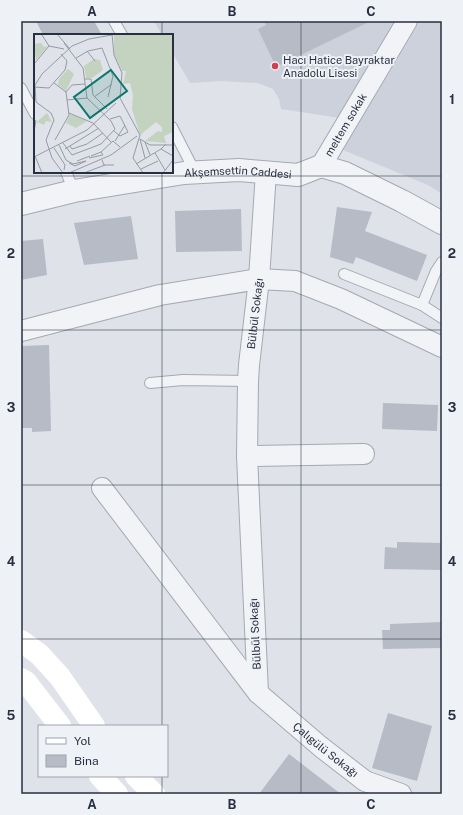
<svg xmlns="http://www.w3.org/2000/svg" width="463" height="815" viewBox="0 0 463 815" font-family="'Public Sans',sans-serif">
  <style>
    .built { fill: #cdd1db }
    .building { fill: #b6bbc5 }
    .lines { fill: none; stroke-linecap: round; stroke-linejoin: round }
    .service-casing { stroke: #a4a9b2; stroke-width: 12 }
    .minor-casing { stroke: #a4a9b2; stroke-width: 22 }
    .tertiary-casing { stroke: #a4a9b2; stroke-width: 24 }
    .service { stroke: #f1f3f7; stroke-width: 10 }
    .minor { stroke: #f1f3f7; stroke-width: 20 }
    .tertiary { stroke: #f1f3f7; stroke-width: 22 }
    .secondary { stroke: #fff; stroke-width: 22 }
    .grid { fill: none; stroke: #272f40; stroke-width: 1; stroke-opacity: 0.55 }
    .poi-dot { fill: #d1404f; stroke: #eef1f6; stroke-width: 1.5 }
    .labels { text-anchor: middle; stroke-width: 4; stroke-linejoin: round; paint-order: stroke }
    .poi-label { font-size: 11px; fill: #272f40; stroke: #eef1f6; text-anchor: start }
    .street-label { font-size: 11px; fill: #272f40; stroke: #eef1f6 }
    .inset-road { fill: none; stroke: #959aa5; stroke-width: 1 }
    .view { fill: #0f766e; fill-opacity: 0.15; stroke: #0f766e; stroke-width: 2 }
    .inset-edge { fill: none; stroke: #272f40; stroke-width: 2 }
    .neatline { fill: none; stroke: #272f40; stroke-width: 1.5 }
    .grid-label { font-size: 13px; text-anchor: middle; font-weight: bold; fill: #272f40 }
  </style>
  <rect width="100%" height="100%" fill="#dfe2e8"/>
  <g class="built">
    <polygon points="154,21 396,21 340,118 281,109 279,99 273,89 258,83 221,81 190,83 172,52 172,35 162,35"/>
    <polygon points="420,21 442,21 442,194 428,185 343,150"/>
  </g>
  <g class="building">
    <polygon points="36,21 94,21 102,35 43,35"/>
    <polygon points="264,21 371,21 276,67 258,29 266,25"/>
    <polygon points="337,207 372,212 365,231 427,255 417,281 356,257 353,264 330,257"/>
    <polygon points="241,209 242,251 176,252 175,211"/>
    <polygon points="131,216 138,259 84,265 74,223"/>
    <polygon points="43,239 47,275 21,280 21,241"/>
    <polygon points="49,345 51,431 32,432 32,428 21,428 21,346"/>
    <polygon points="383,403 438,405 437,431 382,429"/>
    <polygon points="397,542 442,543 442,570 384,569 385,547 397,548"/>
    <polygon points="442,622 442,648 383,649 382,630 390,630 390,624"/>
    <polygon points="388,713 432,726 417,781 372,768"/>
    <polygon points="289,754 341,794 259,794"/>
  </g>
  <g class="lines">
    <g class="service-casing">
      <g id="service">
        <polyline points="114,21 122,35"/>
        <polyline points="21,88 35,114"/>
        <polyline points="172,127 195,172"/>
        <polyline points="66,172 74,191"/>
        <polyline points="344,274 422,305 442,318"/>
        <polyline points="422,305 436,271 442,262"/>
        <polyline points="150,383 183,380 248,381"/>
      </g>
    </g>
    <g class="minor-casing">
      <g id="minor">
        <path id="s1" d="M321,166L407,21"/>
        <polyline points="21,331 160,295 259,279 295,281 341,299 442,347"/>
        <polyline points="247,456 364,454"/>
        <path id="s2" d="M102,488L258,693L321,747L365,781L401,794"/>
        <path id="s3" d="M258,693L247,456L248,381L249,365L259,279L266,172"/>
      </g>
    </g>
    <g class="tertiary-casing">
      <g id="tertiary">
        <path id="s4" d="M21,204L74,191L184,173L239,170L298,175L321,166L345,173L402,201L442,223"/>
      </g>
    </g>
    <use href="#service" class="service"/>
    <use href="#minor" class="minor"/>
    <use href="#tertiary" class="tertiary"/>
    <g class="secondary">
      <polyline points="21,641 39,654 60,677 94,726"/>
      <polyline points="21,679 26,682 60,726"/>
      <polyline points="100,776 117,794"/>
      <polyline points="136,776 154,794"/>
    </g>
  </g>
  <path class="grid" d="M162,21V35M301,21V794M162,172V726M21,176H442M21,330H442M21,485H442M21,639H442M162,776V794"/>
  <circle class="poi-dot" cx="275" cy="66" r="4"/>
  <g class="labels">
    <g class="poi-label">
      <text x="283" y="64">Hacı Hatice Bayraktar<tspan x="283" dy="13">Anadolu Lisesi</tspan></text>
    </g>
    <g class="street-label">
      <text dy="4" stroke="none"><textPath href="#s1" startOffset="48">meltem sokak</textPath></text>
      <text dy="4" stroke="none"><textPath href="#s4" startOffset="220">Akşemsettin Caddesi</textPath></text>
      <text dy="4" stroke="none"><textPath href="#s3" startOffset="380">Bülbül Sokağı</textPath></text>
      <text transform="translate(255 634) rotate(-93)" y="4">Bülbül Sokağı</text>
      <text dy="4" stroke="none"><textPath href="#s2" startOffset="346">Çalıgülü Sokağı</textPath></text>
    </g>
  </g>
  <g transform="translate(34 34)">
    <rect width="139" height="139" fill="#dfe2e8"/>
    <path d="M80,0H139V98L130,102L132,109L111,107L124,97L128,98V93L122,88L106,101L98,75L99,61L96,49L89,50L92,37H88L80,20ZM7,9L10,13L14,12L2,26L0,10ZM60,25L66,26L69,36L58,44H52L50,32ZM34,35L40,40L32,57L24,51L25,45ZM13,79L18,88L12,87L10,91L3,88ZM36,80L53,87L42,94L32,89Z" fill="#c4d3c0"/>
    <path class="inset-road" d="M23,0L36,15M78,0L80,21L88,39L86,64L106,101L99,124L109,139M15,12L30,15M53,17L61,27M42,24L54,17L68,14L79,42L74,63M0,30L15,12L8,1M51,45H57L59,61L73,75M20,49L32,58L35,81L21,106M0,53L15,54L31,36L33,27L27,20M32,58L38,51L51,50M60,63L78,50M33,66L53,64M35,79L59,89L77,108M0,85L2,87L0,97M76,85L86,82L94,98L86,102L80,97M106,105L116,111H139M106,105L111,124M81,107L91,91M111,108L116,121M29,109L38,121L67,110L81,95L77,87L53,64L49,34L30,9M132,110L127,115L139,122M25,111L32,126L39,130L52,127L41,132L35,129M36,112L38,115L53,110L69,99M20,114L31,131L30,136M31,115L65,94M67,118L79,107L86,113M121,119L131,136M1,122L8,139M0,123L53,96L82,69M55,124L69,121L67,118L57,122M68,126L70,131H80M43,127L56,122M102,130L127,115M107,135L124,127M29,139L18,124L12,106L20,86L17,79L2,68L1,51L8,40L38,12L55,5L78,1M35,139L77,121L103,102M50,139L71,131M129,139L139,126"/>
    <path class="view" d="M77,36L93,57L56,84L40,63Z"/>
    <rect width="139" height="139" class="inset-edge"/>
  </g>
  <rect width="463" height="815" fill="none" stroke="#eef1f6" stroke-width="44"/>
  <rect x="38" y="725" width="130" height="52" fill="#eef1f6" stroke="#9ea3ad"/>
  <rect x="46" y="738" width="20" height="6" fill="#ffffff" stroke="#9ea3ad"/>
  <text x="74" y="745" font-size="12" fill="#272f40">Yol</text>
  <rect x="46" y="755" width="20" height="12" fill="#b6bbc5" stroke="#9ea3ad"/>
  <text x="74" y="765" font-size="12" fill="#272f40">Bina</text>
  <rect x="22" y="22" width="419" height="771" class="neatline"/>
  <g class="grid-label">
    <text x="92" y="16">A</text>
    <text x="232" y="16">B</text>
    <text x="371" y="16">C</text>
    <text x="11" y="104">1</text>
    <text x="452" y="104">1</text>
    <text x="11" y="258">2</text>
    <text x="452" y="258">2</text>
    <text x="11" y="412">3</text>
    <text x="452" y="412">3</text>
    <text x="11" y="566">4</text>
    <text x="452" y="566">4</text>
    <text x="11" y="720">5</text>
    <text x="452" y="720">5</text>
    <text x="92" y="809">A</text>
    <text x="232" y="809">B</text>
    <text x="371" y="809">C</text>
  </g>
</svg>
